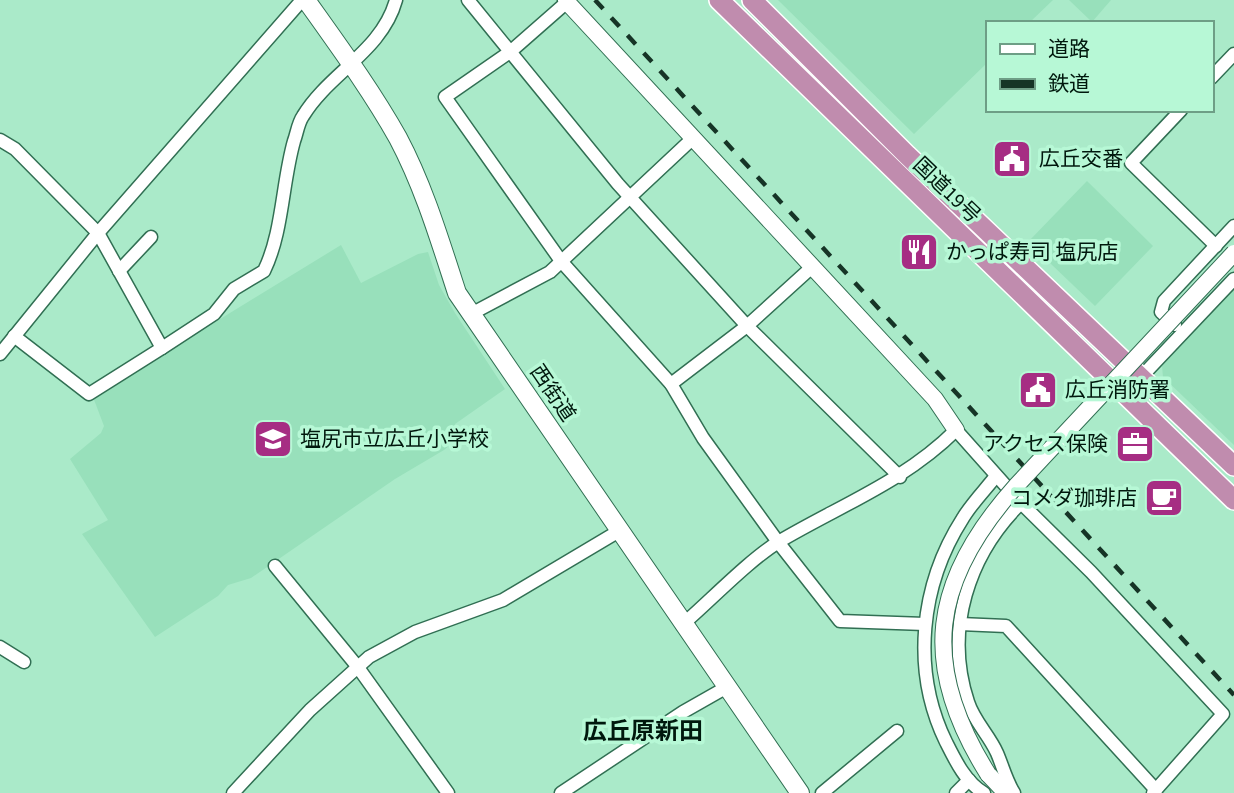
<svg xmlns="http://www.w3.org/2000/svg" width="1234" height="793" viewBox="0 0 1234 793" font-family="'Source Sans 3','Noto Sans JP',sans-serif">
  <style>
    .built { fill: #98e0bb }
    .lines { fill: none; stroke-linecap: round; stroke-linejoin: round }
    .minor-casing { stroke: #316f53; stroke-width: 15 }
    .tertiary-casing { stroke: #316f53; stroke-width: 18 }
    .secondary-casing { stroke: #316f53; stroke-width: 20 }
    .trunk-casing { stroke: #fff; stroke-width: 22 }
    .minor { stroke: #fff; stroke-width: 12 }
    .tertiary { stroke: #fff; stroke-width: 16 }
    .secondary { stroke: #fff; stroke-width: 18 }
    .trunk { stroke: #c08cae; stroke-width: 19 }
    .rail { stroke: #163426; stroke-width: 4.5; stroke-dasharray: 12 12; stroke-linecap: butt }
    .tertiary-bridge-casing { stroke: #316f53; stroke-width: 18; stroke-linecap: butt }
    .tertiary-bridge { stroke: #fff; stroke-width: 16 }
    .labels { text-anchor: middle; stroke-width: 7; stroke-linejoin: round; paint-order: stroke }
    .poi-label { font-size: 21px; fill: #00180d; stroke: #b7f8d6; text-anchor: start }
    .street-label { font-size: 21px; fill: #00180d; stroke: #b7f8d6 }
    .quarter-label { font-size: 24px; font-weight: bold; fill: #00180d; stroke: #b7f8d6 }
  </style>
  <rect width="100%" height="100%" fill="#aaeac9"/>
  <g class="built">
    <polygon points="778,0 1053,0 1029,23 987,23 987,63 914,134"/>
    <polygon points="1069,0 1111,0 1092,22"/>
    <polygon points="1087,181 1153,246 1095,306 1028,242"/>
    <polygon points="341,245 361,283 418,254 428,252 439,285 455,313 505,389 455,424 451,444 444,450 395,479 251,578 228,585 218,596 155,637 82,534 108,520 70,459 101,433 104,426 93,397"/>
    <polygon points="1234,282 1234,445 1163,377 1162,366 1207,318"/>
  </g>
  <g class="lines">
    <g class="minor-casing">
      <g id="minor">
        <polyline points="468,0 618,184 747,326 900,477"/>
        <polyline points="564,0 567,2 510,52 445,97 561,261 671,384 703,438 778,542 840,621 925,624"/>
        <polyline points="1211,78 1234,54"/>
        <polyline points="1181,110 1131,163 1216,246"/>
        <path d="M0,140L15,149L98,233L162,348L214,314L234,289L264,271C283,232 282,183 294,141C297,133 298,123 303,116C329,73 382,51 396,0"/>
        <polyline points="119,271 151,237"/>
        <polyline points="471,314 550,272 691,140"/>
        <polyline points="1175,325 1161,312 1164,301 1234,226"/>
        <polyline points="14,336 89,394 162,348"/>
        <polyline points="0,354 98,233 302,0"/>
        <polyline points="671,384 747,326 812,267"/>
        <polyline points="1125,394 1234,279"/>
        <polyline points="275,566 357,666 448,793"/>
        <polyline points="960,624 1006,626 1156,790"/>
        <path d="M682,625C710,601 750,559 780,541C841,505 905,481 956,430L1021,503L1091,572L1223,714L1153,793"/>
        <polyline points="0,647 24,662"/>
        <polyline points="233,793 310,710 369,657 415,632 503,600 619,531"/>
        <polyline points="561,793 683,712 727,687"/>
        <polyline points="822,793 897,731"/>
        <polyline points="956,793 969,780"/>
        <path d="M984,793C966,783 955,760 946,742C911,670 920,585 963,518C972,503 985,490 996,476"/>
        <path d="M1014,793C1006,780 1003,767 997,753C989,735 974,721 968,702C944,630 968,555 1021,503"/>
      </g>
    </g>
    <g class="tertiary-casing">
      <g id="tertiary">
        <polyline points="567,2 935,399 956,430"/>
        <polyline points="988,774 1006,793"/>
      </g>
    </g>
    <g class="secondary-casing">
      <path id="secondary" d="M306,0C338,45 371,90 398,138C424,187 440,241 457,293L800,793"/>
    </g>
    <g class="trunk-casing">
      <g id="trunk">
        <polyline points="719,0 1234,500"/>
        <polyline points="752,0 907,155 1234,466"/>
      </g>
    </g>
    <use href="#minor" class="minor"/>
    <use href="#tertiary" class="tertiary"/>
    <use href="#secondary" class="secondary"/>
    <use href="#trunk" class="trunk"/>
    <polyline class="rail" points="595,0 1234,695"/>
    <g class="tertiary-bridge-casing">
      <path id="tertiary-bridge" d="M988,774C919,664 931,581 1016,486L1234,253"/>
    </g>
    <use href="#tertiary-bridge" class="tertiary-bridge"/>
  </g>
  <defs>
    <g id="civic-square" transform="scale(2.0125)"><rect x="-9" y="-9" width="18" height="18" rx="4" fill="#a62d83" stroke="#b7f8d6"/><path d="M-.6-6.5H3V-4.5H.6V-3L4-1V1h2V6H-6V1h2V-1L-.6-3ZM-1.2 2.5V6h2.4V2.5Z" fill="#fff"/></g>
    <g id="restaurant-square" transform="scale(2.0125)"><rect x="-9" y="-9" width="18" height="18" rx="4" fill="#a62d83" stroke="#b7f8d6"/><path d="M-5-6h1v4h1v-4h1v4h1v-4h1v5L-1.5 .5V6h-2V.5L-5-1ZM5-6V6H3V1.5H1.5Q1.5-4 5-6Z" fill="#fff"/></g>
    <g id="school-square" transform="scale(2.0125)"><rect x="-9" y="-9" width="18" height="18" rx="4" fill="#a62d83" stroke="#b7f8d6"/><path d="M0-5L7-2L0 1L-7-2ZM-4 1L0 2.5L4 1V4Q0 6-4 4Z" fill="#fff"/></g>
    <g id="office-square" transform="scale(2.0125)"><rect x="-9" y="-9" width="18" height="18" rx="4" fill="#a62d83" stroke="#b7f8d6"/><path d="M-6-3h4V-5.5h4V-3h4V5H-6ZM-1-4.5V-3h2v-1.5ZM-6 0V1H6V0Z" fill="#fff"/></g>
    <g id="cafe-square" transform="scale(2.0125)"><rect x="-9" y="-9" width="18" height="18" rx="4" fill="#a62d83" stroke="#b7f8d6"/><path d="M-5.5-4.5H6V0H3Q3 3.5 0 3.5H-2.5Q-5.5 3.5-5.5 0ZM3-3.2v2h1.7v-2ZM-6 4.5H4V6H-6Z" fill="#fff"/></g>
  </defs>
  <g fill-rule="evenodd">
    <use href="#civic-square" x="1012" y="159"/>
    <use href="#restaurant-square" x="919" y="252"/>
    <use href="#civic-square" x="1038" y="390"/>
    <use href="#school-square" x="273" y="439"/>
    <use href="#office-square" x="1135" y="444"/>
    <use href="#cafe-square" x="1164" y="498"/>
  </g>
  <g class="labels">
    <g class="poi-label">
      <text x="1039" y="166">広丘交番</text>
      <text x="946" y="259">かっぱ寿司 塩尻店</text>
      <text x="1065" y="397">広丘消防署</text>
      <text x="300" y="446">塩尻市立広丘小学校</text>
      <text x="1108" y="451" text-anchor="end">アクセス保険</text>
      <text x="1137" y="505" text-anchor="end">コメダ珈琲店</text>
    </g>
    <g class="street-label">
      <text transform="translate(947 190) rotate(44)" y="7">国道19号</text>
      <text transform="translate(553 393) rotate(56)" y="7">西街道</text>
    </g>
    <g class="quarter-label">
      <text x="643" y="739">広丘原新田</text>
    </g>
  </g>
  <rect x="986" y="21" width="228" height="91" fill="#b7f8d6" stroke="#6e9e86" stroke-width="2"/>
  <rect x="1000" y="44" width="35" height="10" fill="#ffffff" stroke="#6e9e86" stroke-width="2"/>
  <text x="1048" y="56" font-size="21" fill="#00180d">道路</text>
  <rect x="1000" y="79" width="35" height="10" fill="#163426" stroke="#6e9e86" stroke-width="2"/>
  <text x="1048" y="91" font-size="21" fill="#00180d">鉄道</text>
</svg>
